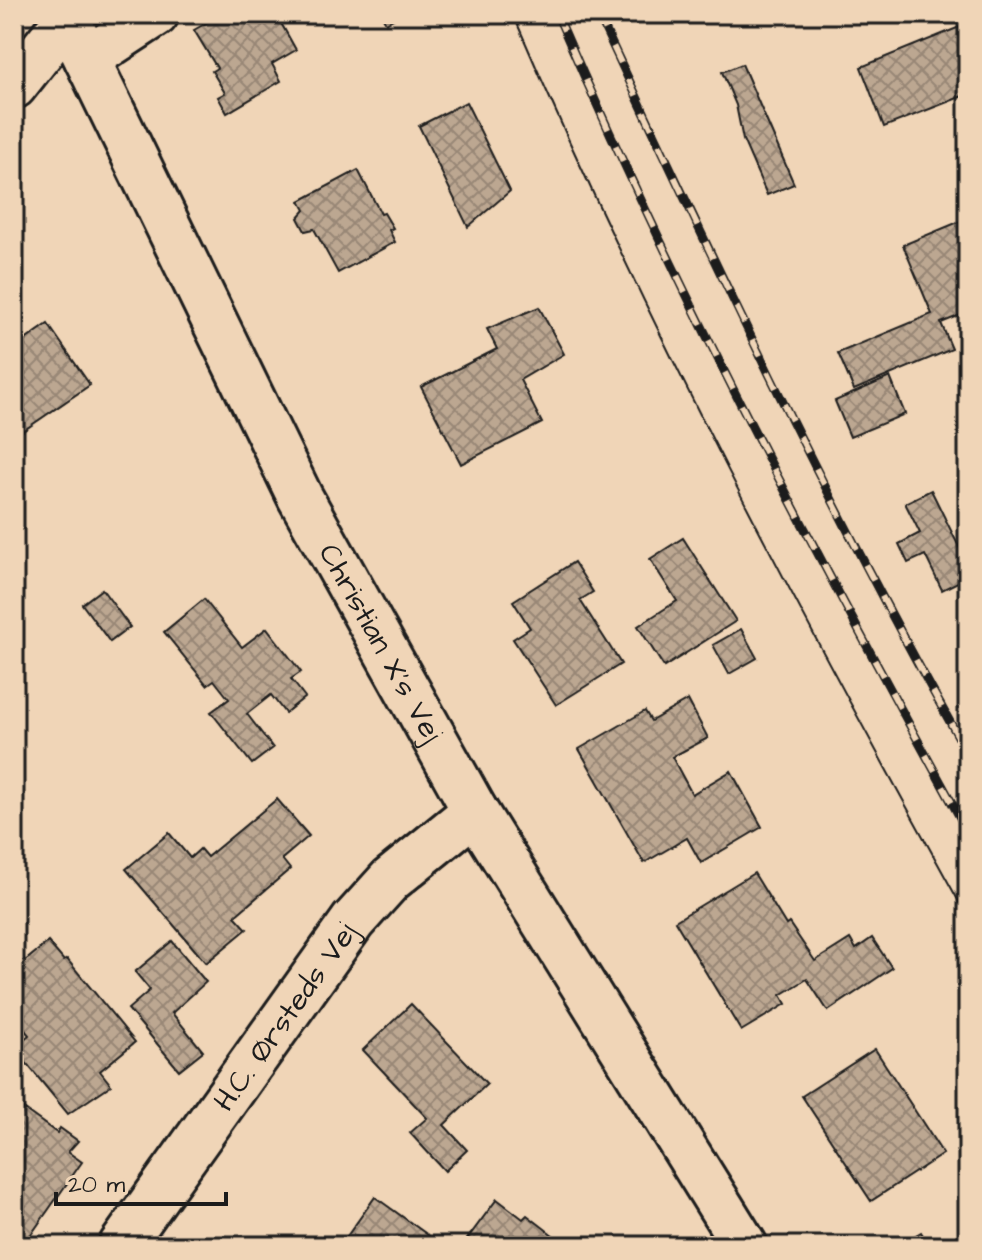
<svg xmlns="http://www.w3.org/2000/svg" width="982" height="1260" viewBox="0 0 982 1260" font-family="'Architects Daughter',sans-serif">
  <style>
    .building { fill: url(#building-cross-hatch); stroke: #1c1c1c; stroke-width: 2 }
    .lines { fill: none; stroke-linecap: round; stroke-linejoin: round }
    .minor-casing { stroke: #1c1c1c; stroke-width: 50 }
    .minor { stroke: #f0d5b7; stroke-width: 44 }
    .tram { stroke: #1c1c1c; stroke-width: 2 }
    .rail-casing { stroke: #1c1c1c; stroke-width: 9 }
    .rail { stroke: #f0d5b7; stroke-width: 6; stroke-dasharray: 18; stroke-linecap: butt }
    .labels { text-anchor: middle; stroke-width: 6; stroke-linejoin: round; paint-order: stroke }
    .street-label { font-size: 30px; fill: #1c1c1c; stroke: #f0d5b7 }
  </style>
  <defs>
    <pattern id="building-cross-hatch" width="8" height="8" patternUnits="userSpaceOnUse" patternTransform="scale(2)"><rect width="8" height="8" fill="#bca791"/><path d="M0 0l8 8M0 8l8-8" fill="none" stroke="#988776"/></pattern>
  </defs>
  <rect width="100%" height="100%" fill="#f0d5b7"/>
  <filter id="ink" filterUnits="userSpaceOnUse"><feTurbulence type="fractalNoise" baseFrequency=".0125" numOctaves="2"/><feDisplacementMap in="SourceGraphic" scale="16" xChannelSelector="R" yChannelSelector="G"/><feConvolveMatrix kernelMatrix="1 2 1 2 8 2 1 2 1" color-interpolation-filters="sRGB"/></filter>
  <g filter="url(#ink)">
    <g class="building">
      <polygon points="222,14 276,14 296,50 272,64 281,81 227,113 218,97 225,93 212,71 217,68 194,30"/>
      <polygon points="381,14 402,14 386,23"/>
      <polygon points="967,24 968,94 884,127 861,67"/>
      <polygon points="742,64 794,184 767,195 743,140 736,105 722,72"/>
      <polygon points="466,102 510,191 468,227 419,126"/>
      <polygon points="358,170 381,214 384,213 393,228 389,230 395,242 338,273 314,229 305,231 298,218 305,210 300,201"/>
      <polygon points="968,218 968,312 941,323 952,349 854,390 838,353 932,314 903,245"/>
      <polygon points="539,307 564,354 520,380 542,423 461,464 421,387 497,349 487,329"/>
      <polygon points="48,324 90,385 14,437 14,348"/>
      <polygon points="890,377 905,414 850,437 835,401"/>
      <polygon points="931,490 968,565 968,577 942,590 925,555 908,563 899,544 920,533 905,503"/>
      <polygon points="683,538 736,621 664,667 638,626 677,601 650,559"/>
      <polygon points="574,562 593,592 580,600 621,664 556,705 513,639 530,628 513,601"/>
      <polygon points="102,589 130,627 110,642 82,604"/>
      <polygon points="204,599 242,647 267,628 301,672 291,679 305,697 285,713 271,695 247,714 273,748 252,764 211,712 229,699 214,680 207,685 164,632"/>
      <polygon points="741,629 757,658 729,674 713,645"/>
      <polygon points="688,700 708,738 672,757 692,794 731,771 762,827 701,863 687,838 644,863 579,749 645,711 651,721"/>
      <polygon points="277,799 309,836 282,859 290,869 235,916 247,929 206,963 126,869 169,833 190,858 200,849 207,857"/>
      <polygon points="754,873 786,925 789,923 815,961 850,939 856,949 872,938 892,968 828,1011 807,979 781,995 786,1004 741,1031 675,921"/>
      <polygon points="172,941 206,982 172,1013 203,1051 179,1070 128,1009 150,990 135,972"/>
      <polygon points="48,942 64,961 67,959 135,1042 100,1071 111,1085 68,1114 14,1048 29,1035 14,1017 14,966 23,958 25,961"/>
      <polygon points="411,1004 487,1084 444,1125 467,1150 445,1171 410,1133 427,1118 363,1050"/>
      <polygon points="875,1049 943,1154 871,1201 802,1096"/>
      <polygon points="14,1102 57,1133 60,1128 78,1141 68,1152 82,1162 23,1246 14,1246"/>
      <polygon points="375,1197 432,1238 426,1246 340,1246"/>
      <polygon points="497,1199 523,1219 527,1215 567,1246 462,1246"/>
      <polygon points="921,1232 929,1246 897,1246"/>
    </g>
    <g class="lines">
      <g class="minor-casing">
        <g id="minor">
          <path id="s1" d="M65,14L300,497L475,811L745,1246"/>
          <polyline points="87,59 156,14"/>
          <polyline points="14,86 67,19"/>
          <path id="s2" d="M121,1246L353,921L390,880L475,811"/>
        </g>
      </g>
      <use href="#minor" class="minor"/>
      <path class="tram" d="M513,14C646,324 804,623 968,918"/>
      <g class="rail-casing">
        <g id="rail">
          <path d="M557,14C678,294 821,565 968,832"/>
          <path d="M598,14C715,264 832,514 968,754"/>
        </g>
      </g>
      <use href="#rail" class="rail"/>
    </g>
  </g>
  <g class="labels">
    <g class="street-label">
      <text dy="10" stroke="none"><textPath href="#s1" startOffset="704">Christian X's Vej</textPath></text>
      <text dy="10" stroke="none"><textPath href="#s2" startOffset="282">H.C. Ørsteds Vej</textPath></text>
    </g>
  </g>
  <rect width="982" height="1260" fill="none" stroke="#f0d5b7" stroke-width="48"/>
  <rect x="24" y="24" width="934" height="1212" fill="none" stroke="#1c1c1c" stroke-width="3" filter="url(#ink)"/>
  <path d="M56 1192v12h170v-12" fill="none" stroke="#1c1c1c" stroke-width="4"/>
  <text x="68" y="1192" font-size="24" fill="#1c1c1c" stroke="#f0d5b7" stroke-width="6" paint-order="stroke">20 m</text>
</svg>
